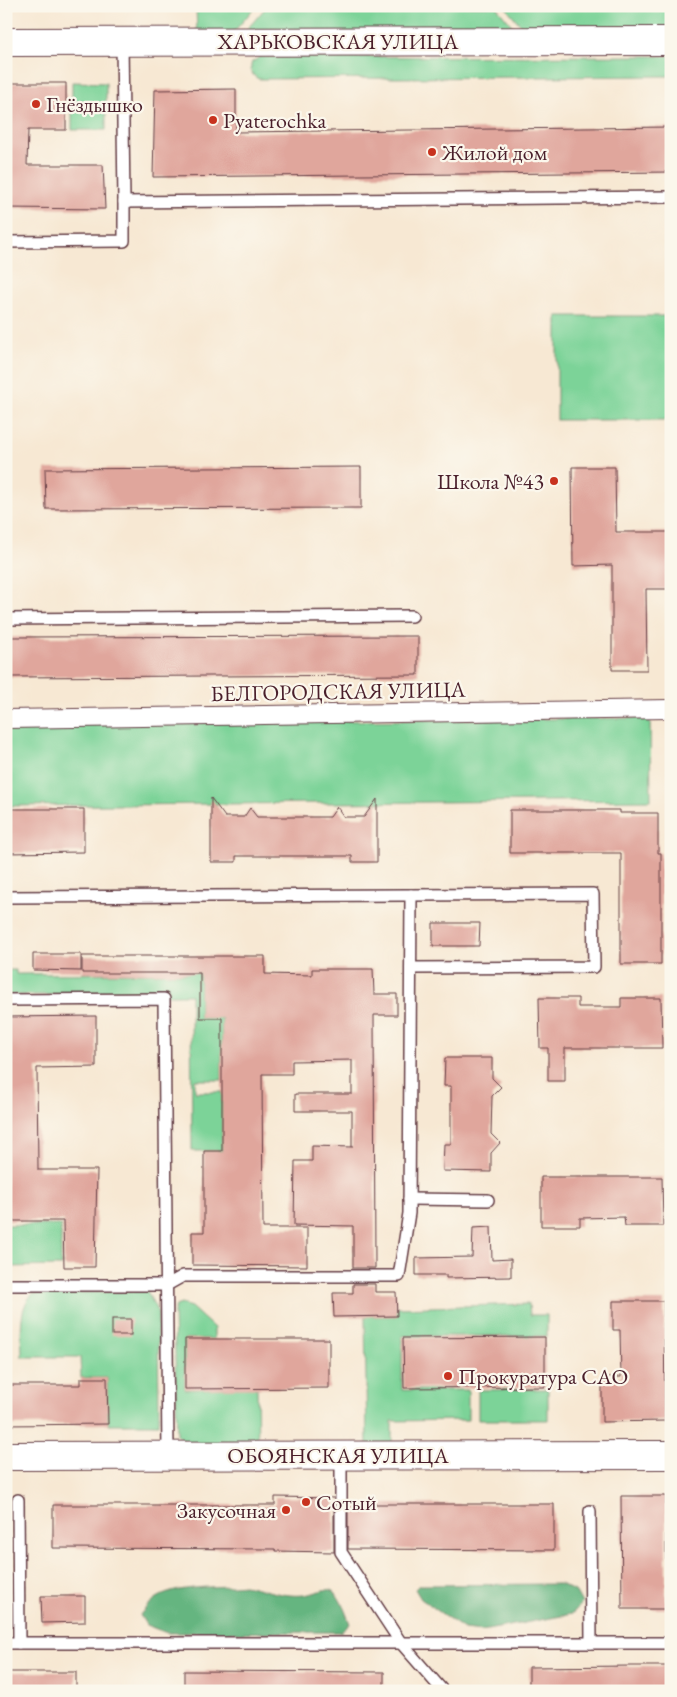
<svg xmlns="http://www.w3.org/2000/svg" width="677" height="1697" viewBox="0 0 677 1697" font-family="'EB Garamond',serif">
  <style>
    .green { fill: #7cd398; stroke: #637962 }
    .forest { fill: #65b580; stroke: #586a56 }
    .building { fill: #e0a69c }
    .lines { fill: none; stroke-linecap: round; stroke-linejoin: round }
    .service-casing { stroke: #643d44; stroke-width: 14 }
    .pedestrian-casing { stroke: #643d44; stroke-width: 20 }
    .tertiary-casing { stroke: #643d44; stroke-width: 30 }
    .service { stroke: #fff; stroke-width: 11 }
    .pedestrian { stroke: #fff; stroke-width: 18 }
    .tertiary { stroke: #fff; stroke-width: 28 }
    .poi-dot { fill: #c8321e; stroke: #fbf7ec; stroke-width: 2 }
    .labels { text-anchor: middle; stroke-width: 4.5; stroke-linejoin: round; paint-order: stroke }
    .street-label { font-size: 22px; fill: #4a1f2b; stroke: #fbf7ec }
    .poi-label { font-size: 22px; fill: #4a1f2b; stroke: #fbf7ec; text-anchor: start }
  </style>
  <rect width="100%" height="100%" fill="#fbf7ec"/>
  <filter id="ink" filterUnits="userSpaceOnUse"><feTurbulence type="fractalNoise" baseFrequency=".02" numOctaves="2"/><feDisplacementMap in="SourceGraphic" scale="10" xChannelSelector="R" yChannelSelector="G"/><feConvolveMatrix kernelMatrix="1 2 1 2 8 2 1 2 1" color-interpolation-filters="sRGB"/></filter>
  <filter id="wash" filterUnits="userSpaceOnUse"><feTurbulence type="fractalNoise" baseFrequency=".0096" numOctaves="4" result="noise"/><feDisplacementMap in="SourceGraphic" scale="20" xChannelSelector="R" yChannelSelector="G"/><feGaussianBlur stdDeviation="1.12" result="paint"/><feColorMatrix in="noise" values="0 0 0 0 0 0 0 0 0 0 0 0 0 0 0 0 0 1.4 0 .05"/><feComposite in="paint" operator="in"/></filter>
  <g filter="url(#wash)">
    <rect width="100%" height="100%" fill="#f7e8d3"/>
    <g class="green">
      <polygon points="196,6 256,6 231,35 197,35"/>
      <polygon points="267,6 496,6 519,34 242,35"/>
      <polygon points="505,6 671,6 671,32 527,33"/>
      <path d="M671,56V76L259,79C252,76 249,70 252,62L260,57Z"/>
      <polygon points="72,82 106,83 106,130 72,130"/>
      <rect x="557" y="316" width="114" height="104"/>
      <polygon points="650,718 651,800 6,806 6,724"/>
      <polygon points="6,970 16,970 16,974 200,973 200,1018 222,1018 222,1080 195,1080 195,1092 222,1092 222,1151 192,1151 191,995 6,995"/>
      <polygon points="6,1225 61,1225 61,1266 6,1267"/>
      <path d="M147,1291L158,1313L159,1424H108L107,1378H81L80,1357H22C22,1338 17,1307 33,1294Z"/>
      <polygon points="181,1304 191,1307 214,1328 214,1339 185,1339 185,1389 257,1388 258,1447 187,1445 177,1434 174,1311 176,1306"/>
      <polygon points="529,1304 530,1315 547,1315 547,1336 402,1336 402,1390 468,1390 468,1420 392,1421 392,1445 367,1445 365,1316 396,1316 397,1308"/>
      <polygon points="548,1389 548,1420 478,1420 478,1390"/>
    </g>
    <g class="forest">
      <polygon points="560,1584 576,1592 582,1603 572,1614 482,1631 464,1629 421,1599 415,1589 419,1585"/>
      <path d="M244,1585C259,1588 275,1594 290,1595C328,1599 330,1567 350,1624L341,1632L167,1633L146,1625L140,1615C144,1610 148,1605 153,1601C173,1584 219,1588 244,1585Z"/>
    </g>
    <g id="blocks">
      <g class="building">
        <polygon points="6,83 66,83 66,130 28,130 27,165 103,165 105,209 6,208"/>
        <polygon points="236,89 236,132 671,127 671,172 153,177 155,90"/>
        <polygon points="361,467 361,508 46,509 45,469"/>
        <polygon points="572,467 615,467 616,532 671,532 671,589 646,589 647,670 612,670 612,565 573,566"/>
        <polygon points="418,636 418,675 6,677 6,637"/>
        <polygon points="211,798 225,817 244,817 250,808 257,817 330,817 337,807 344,817 364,817 377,799 377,862 352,862 352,856 236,856 236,862 211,862"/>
        <polygon points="6,809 84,809 84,852 6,853"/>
        <polygon points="510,810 620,810 620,813 658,813 658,853 661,853 661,964 621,964 621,853 510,853"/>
        <polygon points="433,923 480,923 479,946 433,946"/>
        <polygon points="33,954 81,954 81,971 33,970"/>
        <polygon points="82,956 265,956 265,974 312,975 312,969 373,969 374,994 397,994 397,1015 374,1015 375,1268 353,1268 353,1226 294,1225 295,1161 312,1161 312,1146 352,1147 352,1111 295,1111 295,1094 352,1094 352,1060 292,1061 292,1074 262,1074 263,1228 307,1228 307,1266 192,1265 192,1232 204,1232 204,1151 222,1151 222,1018 200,1018 200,973 82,973"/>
        <polygon points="539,998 578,998 578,1007 621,1007 621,998 661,998 662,1048 565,1048 565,1081 548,1081 548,1048 540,1048"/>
        <polygon points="96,1016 96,1067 37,1068 38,1170 97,1170 95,1267 64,1267 63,1221 6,1221 6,1017"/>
        <polygon points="445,1058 492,1058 492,1078 501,1087 492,1096 491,1134 500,1143 491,1153 491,1172 443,1171 444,1144 451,1144 451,1086 444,1086"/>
        <polygon points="541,1177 662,1177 663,1226 625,1226 624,1217 580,1218 580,1226 541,1226"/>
        <polygon points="491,1227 492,1260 511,1259 511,1277 446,1278 446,1275 416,1275 416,1258 472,1257 473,1228"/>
        <polygon points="353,1284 375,1284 375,1292 396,1292 397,1316 334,1317 333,1293 353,1293"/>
        <polygon points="613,1301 664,1301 665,1421 602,1422 602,1377 621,1377 620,1330 613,1330"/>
        <rect x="112" y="1319" width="19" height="16"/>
        <polygon points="545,1337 545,1387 404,1388 403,1338"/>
        <polygon points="185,1339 329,1339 329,1388 185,1389"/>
        <polygon points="81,1378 107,1378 108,1424 6,1425 6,1385 81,1385"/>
        <polygon points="621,1496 666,1496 666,1609 622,1609"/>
        <polygon points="275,1497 334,1498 334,1552 275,1551 275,1549 53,1548 53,1505 275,1505"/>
        <polygon points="348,1504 554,1504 554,1550 348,1549"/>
        <polygon points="41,1596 85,1596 85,1622 42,1623"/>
        <polygon points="632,1666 668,1666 668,1691 529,1691 529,1667"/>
        <polygon points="184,1671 384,1672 384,1691 184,1691"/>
        <rect x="6" y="1672" width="70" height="19"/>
      </g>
    </g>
  </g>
  <g filter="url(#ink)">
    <use href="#blocks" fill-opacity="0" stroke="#643d44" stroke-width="1"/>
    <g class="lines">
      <g class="service-casing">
        <g id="service">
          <polyline points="122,42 124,202"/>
          <polyline points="6,242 124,241 124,202 671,197"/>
          <polyline points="6,619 412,616"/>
          <polyline points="6,897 593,894 594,967 411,968"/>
          <polyline points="6,1000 164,999 168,1455"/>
          <polyline points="409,1199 488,1200"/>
          <polyline points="6,1285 167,1285 183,1276 399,1276 409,1213 411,895"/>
          <polyline points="341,1455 341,1552 401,1643 443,1691"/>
          <polyline points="18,1500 19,1643"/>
          <polyline points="590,1511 591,1643"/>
          <polyline points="6,1643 671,1643"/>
        </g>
      </g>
      <g class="pedestrian-casing">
        <polyline id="pedestrian" points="6,719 671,709"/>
      </g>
      <g class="tertiary-casing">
        <g id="tertiary">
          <polyline points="6,42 671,41"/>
          <polyline points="6,1456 671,1455"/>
        </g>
      </g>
      <use href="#service" class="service"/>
      <use href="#pedestrian" class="pedestrian"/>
      <use href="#tertiary" class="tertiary"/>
    </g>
  </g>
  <g class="poi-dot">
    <circle cx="36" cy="104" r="5"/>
    <circle cx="213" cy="120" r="5"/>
    <circle cx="432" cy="152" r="5"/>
    <circle cx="554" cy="481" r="5"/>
    <circle cx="448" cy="1376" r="5"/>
    <circle cx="306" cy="1502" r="5"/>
    <circle cx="286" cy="1510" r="5"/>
  </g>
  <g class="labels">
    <g class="street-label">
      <text x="338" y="49">ХАРЬКОВСКАЯ УЛИЦА</text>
      <text transform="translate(338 691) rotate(-1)" y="8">БЕЛГОРОДСКАЯ УЛИЦА</text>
      <text x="338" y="1463">ОБОЯНСКАЯ УЛИЦА</text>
    </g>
    <g class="poi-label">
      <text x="46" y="112">Гнёздышко</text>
      <text x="223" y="128">Pyaterochka</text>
      <text x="442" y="160">Жилой дом</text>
      <text x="544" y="489" text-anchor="end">Школа №43</text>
      <text x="458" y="1384">Прокуратура САО</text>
      <text x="316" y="1510">Сотый</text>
      <text x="276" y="1518" text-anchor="end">Закусочная</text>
    </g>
  </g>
  <rect width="677" height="1697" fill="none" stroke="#fbf7ec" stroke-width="25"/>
</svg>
